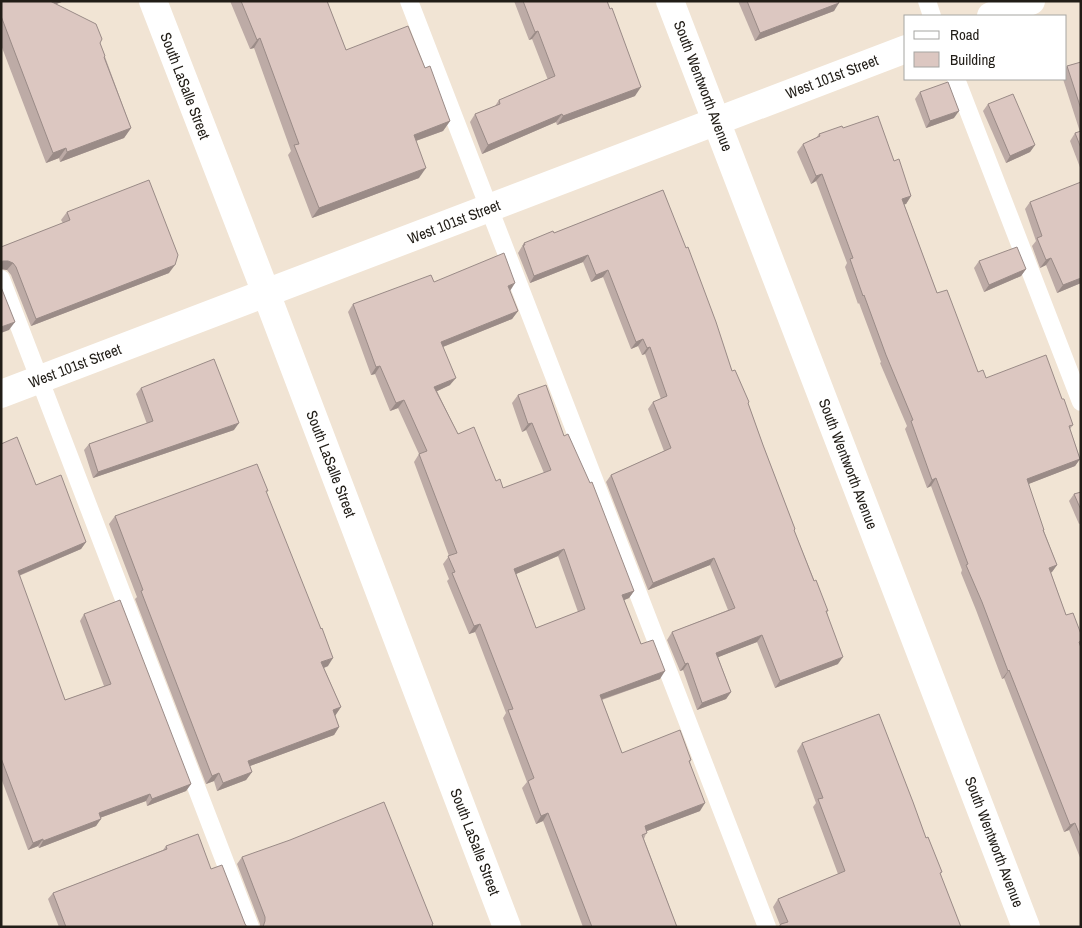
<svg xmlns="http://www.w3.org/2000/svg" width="1082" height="928" viewBox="0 0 1082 928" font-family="'Archivo Narrow',sans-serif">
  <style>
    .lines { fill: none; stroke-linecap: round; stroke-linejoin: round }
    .service { stroke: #fff; stroke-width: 18 }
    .minor { stroke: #fff; stroke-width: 28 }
    .tertiary { stroke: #fff; stroke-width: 28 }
    .wall { fill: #bdaba6; fill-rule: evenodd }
    .shaded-wall { fill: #9a8b87 }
    .building { fill: #dcc7c1; stroke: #9a8b87; fill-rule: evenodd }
    .labels { text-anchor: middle; stroke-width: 4; stroke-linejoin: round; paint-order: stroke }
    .street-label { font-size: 15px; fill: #211d17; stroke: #fff }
  </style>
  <rect width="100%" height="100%" fill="#f1e4d4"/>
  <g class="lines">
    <g class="service">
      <polyline points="409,1 767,927"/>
      <polyline points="927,1 932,16"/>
      <polyline points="956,79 1081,402"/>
      <polyline points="1,279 250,927"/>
    </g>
    <g class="minor">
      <polyline points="153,1 266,293 507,927"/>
      <polyline points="991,16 1031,1"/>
      <polyline points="1,394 906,49"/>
    </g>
    <polyline class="tertiary" points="670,1 1026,927"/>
  </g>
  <g class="wall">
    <polygon points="1,1 64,1 56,4 100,43 131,128 124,138 60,162 59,158 46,163 1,45"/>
    <polygon points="230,1 327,1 346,50 425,68 450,121 443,131 416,141 419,178 312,218 288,155 291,151 254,48 250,49"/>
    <polygon points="514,1 607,1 635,96 557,125 556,122 482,154 470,122 475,114 495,106 499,100 548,80 532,39 529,40"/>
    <polygon points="738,1 838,1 834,11 755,41"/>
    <polygon points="1081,62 1081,170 1070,141 1075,133 1080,132 1063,79 1066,79 1066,68 1067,66"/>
    <polygon points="920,92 954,118 926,128 915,99"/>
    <polygon points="988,104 1035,145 1030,152 1006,163 983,111"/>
    <polygon points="843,128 894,161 911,196 906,204 904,204 937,293 978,372 986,378 1062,399 1073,425 1070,429 1080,459 1075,466 1028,484 1044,531 1057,565 1051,573 1066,615 1081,634 1081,644 1080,645 1081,648 1081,860 1069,830 1064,832 1004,678 1002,679 976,610 961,573 962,570 931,486 927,488 905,429 907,426 880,363 881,362 859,303 858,304 845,267 847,263 816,181 811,184 797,152 803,144 816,138 819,134"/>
    <polygon points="663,190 732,371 748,403 763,445 795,529 794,530 827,612 838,664 775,688 757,642 718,657 731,692 726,699 697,710 683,670 680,671 667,640 672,632 728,610 710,565 648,590 606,482 611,475 664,451 648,409 653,402 661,399 645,354 642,355 638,346 631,349 603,277 591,282 583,262 530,283 518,253 524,243 554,233"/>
    <polygon points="1030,202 1081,283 1057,293 1046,265 1040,268 1032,246 1036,241 1025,209"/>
    <polygon points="67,212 169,273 31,326 11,275 7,270 1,269 1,247 63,223 61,220"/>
    <polygon points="979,261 1026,269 1021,276 984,292 974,268"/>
    <path d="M434,282L510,291L518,311L512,319L443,347L450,385L437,391L458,434L496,481L503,488L544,473L526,430L522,432L512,403L518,395L564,436L634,591L629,598L624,600L641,644L660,679L602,700L622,753L691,760L690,762L700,811L647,831L644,839L677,927H583L543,821L536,824L522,788L527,782L503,718L506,713L475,632L469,634L447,581L449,579L443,564L449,556L414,462L419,454L398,408L390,411L375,374L371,375L348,312L353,304ZM558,556L578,612L536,628L516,574Z"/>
    <polygon points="141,388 234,430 93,478 84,450 89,444 147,424 136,394"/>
    <polygon points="1,444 36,485 86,542 81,549 19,576 65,700 104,686 80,621 84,614 191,784 186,791 147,806 146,801 100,818 96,826 39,848 38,846 28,850 1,778"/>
    <polygon points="266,492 328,666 324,668 341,707 335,715 339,727 334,735 250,766 252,772 246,780 217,791 214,781 206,784 135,599 137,597 109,524 115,516"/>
    <polygon points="1081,492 1081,523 1079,524 1069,501 1074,494"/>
    <polygon points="802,743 926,838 940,874 780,925 773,907 778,899 838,874 813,807 816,803 797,751"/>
    <polygon points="166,846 211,869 247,927 59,927 48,899 53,893 163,850"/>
    <polygon points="242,857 432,925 433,927 260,927 260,924 237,864"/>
  </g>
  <g class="shaded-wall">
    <polygon points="47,1 64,1 41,10"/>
    <polygon points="839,3 834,11 755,41 760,33"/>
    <polygon points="538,31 532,39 529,40 535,32"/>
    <polygon points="260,38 254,48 250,49 257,40"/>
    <polygon points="641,87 635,96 557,125 563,116"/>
    <polygon points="959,111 954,118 926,128 930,121"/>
    <polygon points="562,114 556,122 482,154 488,145"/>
    <polygon points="450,121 443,131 407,144 414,135"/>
    <polygon points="131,128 124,138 60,162 67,152"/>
    <polygon points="1035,145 1030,152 1006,163 1010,156"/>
    <polygon points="66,148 59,158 46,163 53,153"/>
    <polygon points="426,168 419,178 312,218 319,208"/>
    <polygon points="822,174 816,181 811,184 816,176"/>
    <polygon points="911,196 906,204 897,207 902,199"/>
    <polygon points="588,255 583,262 530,283 534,276"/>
    <polygon points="1051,258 1046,265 1040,268 1046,260"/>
    <polygon points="3,261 8,261 13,263 7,270 1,269 1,262"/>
    <polygon points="175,265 169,273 31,326 36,319"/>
    <polygon points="1026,269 1021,276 984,292 989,285"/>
    <polygon points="608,270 603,277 591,282 596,275"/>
    <polygon points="1081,278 1081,283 1057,293 1063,285"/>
    <polygon points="515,283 510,291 508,286"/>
    <polygon points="518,311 512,319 435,350 441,342"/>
    <polygon points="15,322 9,330 1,333 1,327"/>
    <polygon points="643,339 638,346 631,349 636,342"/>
    <polygon points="650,347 645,354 642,355 647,348"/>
    <polygon points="380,366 375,374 371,375 376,367"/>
    <polygon points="456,378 450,385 429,395 434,387"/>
    <polygon points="404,400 398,408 390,411 396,403"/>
    <polygon points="239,423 234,430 93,478 98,472"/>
    <polygon points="532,423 526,430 522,432 528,424"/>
    <polygon points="1080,459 1075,466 1021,487 1027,479"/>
    <polygon points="936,478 931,486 927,488 932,480"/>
    <polygon points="86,542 81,549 13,578 18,571"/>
    <polygon points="564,549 558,556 509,577 514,569"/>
    <polygon points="714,558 710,565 648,590 653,583"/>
    <polygon points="1057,565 1052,572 1043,575 1049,568"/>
    <polygon points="634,591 629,598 617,603 622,595"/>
    <polygon points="480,624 475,632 469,634 474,626"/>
    <polygon points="762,635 757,642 711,660 716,653"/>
    <polygon points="843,657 838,664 775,688 780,681"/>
    <polygon points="333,658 328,666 316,671 321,662"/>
    <polygon points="688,663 683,670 680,671 685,664"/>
    <polygon points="1009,670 1004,678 1002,679 1008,671"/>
    <polygon points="665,671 660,679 594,702 600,695"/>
    <polygon points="731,692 726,699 697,710 702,703"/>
    <polygon points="341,707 335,716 333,710"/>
    <polygon points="339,727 334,735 242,769 248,761"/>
    <polygon points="252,772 246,780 217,791 223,783"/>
    <polygon points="219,773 214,781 206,784 212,776"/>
    <polygon points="191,784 186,791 147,806 152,799"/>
    <polygon points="150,794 146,801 94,820 99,813"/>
    <polygon points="705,803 700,811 639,834 645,826"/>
    <polygon points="548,813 543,821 536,824 541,816"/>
    <polygon points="101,819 96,826 39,848 43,841"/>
    <polygon points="1075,823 1069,830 1064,832 1070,825"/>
    <polygon points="43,839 38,846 28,850 33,843"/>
  </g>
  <g class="building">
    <polygon points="1,1 50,1 96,24 102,39 100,43 105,56 104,57 131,128 67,152 66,148 53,153 1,16"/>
    <polygon points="241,1 327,1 346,50 408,26 425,68 430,66 450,121 414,135 426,168 319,208 294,145 299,144 260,38 257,40"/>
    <polygon points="523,1 607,1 610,9 612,8 641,87 563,116 562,114 488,145 475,114 500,104 499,100 555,76 538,31 535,32"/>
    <polygon points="747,1 838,1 839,3 760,33"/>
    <polygon points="1081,62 1081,109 1067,66"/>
    <polygon points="948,82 959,111 930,121 920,92"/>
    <polygon points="1013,94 1035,145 1010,156 988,104"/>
    <polygon points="878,116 894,161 899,159 911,196 902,199 937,293 947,290 978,372 983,370 986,378 1046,355 1062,399 1064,399 1073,425 1069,426 1080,459 1027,479 1044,530 1043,530 1057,565 1049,568 1066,615 1073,613 1081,634 1081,641 1079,642 1081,648 1081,838 1075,823 1070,825 1009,670 1008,671 982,602 966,565 968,564 936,478 932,480 911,421 913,420 886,355 864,295 863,296 850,259 853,258 822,174 816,176 803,144 820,136 819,134 842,126 843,128"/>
    <polygon points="1081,131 1081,148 1075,133"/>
    <polygon points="149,180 178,255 175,265 36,319 16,267 13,263 8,261 3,261 1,262 1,247 70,220 67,212"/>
    <polygon points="1081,182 1081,278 1063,285 1051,258 1046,260 1037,238 1042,236 1030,202"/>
    <polygon points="663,190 686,248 688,247 716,322 732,371 735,370 749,402 748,403 763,445 795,529 794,530 814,581 816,580 828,611 826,611 843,657 780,681 762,635 716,653 731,692 702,703 688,663 685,664 672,632 735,608 714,558 653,583 611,475 671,448 653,402 667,396 650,347 647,348 643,339 636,342 608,270 596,275 588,255 534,276 523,245 525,245 524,243 553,231 554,233"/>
    <polygon points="1017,247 1026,269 989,285 979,261"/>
    <path d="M504,253L515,283L508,286L518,311L441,342L456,378L434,387L458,434L474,427L496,481L500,479L503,488L551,470L532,423L528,424L518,395L546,385L564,436L568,434L590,483L592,482L634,591L622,595L641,644L653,640L665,671L600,695L622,753L680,730L691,760L689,761L705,803L645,826L647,833L642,835L677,927H592L548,813L541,816L528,781L534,778L508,710L513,709L480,624L474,626L452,573L455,572L448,556L457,553L419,454L427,451L404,400L396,403L380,366L376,367L353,304L431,275L434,282ZM564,549L585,609L536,628L514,569Z"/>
    <polygon points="1,287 15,322 1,327"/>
    <polygon points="214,359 239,423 98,472 89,444 153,421 141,388"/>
    <polygon points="17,437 36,485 61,475 86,542 18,571 65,700 111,684 84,614 120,600 191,784 152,799 150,794 99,813 101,819 43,841 43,839 33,843 1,758 1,444"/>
    <polygon points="257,464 268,491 266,491 321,629 322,628 333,658 321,662 341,707 333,710 339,727 248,761 252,772 223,783 219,773 212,776 141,591 143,590 115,516"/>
    <polygon points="1081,492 1081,510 1074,494"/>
    <polygon points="879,714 913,802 926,838 928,837 942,872 940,873 961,927 779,927 781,924 788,922 778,899 845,871 818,799 823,798 802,743"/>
    <polygon points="384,802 433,924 432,924 433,927 263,927 265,921 265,917 242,857 290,840"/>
    <polygon points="198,834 211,869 222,865 245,924 247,927 66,927 53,893 167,849 166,846"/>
  </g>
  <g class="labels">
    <g class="street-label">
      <text transform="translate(832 77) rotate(-21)" y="5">West 101st Street</text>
      <text transform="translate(185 86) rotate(69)" y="5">South LaSalle Street</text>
      <text transform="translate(703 86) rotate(69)" y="5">South Wentworth Avenue</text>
      <text transform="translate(454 222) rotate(-21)" y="5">West 101st Street</text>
      <text transform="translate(75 366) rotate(-21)" y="5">West 101st Street</text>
      <text transform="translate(331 464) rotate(69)" y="5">South LaSalle Street</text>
      <text transform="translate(848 464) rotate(69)" y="5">South Wentworth Avenue</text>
      <text transform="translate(475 842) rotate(69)" y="5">South LaSalle Street</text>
      <text transform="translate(994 842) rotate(69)" y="5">South Wentworth Avenue</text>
    </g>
  </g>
  <rect width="1082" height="928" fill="none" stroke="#211d17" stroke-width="5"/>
  <rect x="904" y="15" width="162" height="65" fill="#ffffff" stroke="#a6a5a2"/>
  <rect x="914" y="31" width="25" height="8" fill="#ffffff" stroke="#a6a5a2"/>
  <text x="950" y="40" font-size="15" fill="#211d17">Road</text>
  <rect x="914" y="52" width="25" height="15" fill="#dcc7c1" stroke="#a6a5a2"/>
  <text x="950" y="65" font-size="15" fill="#211d17">Building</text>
</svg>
